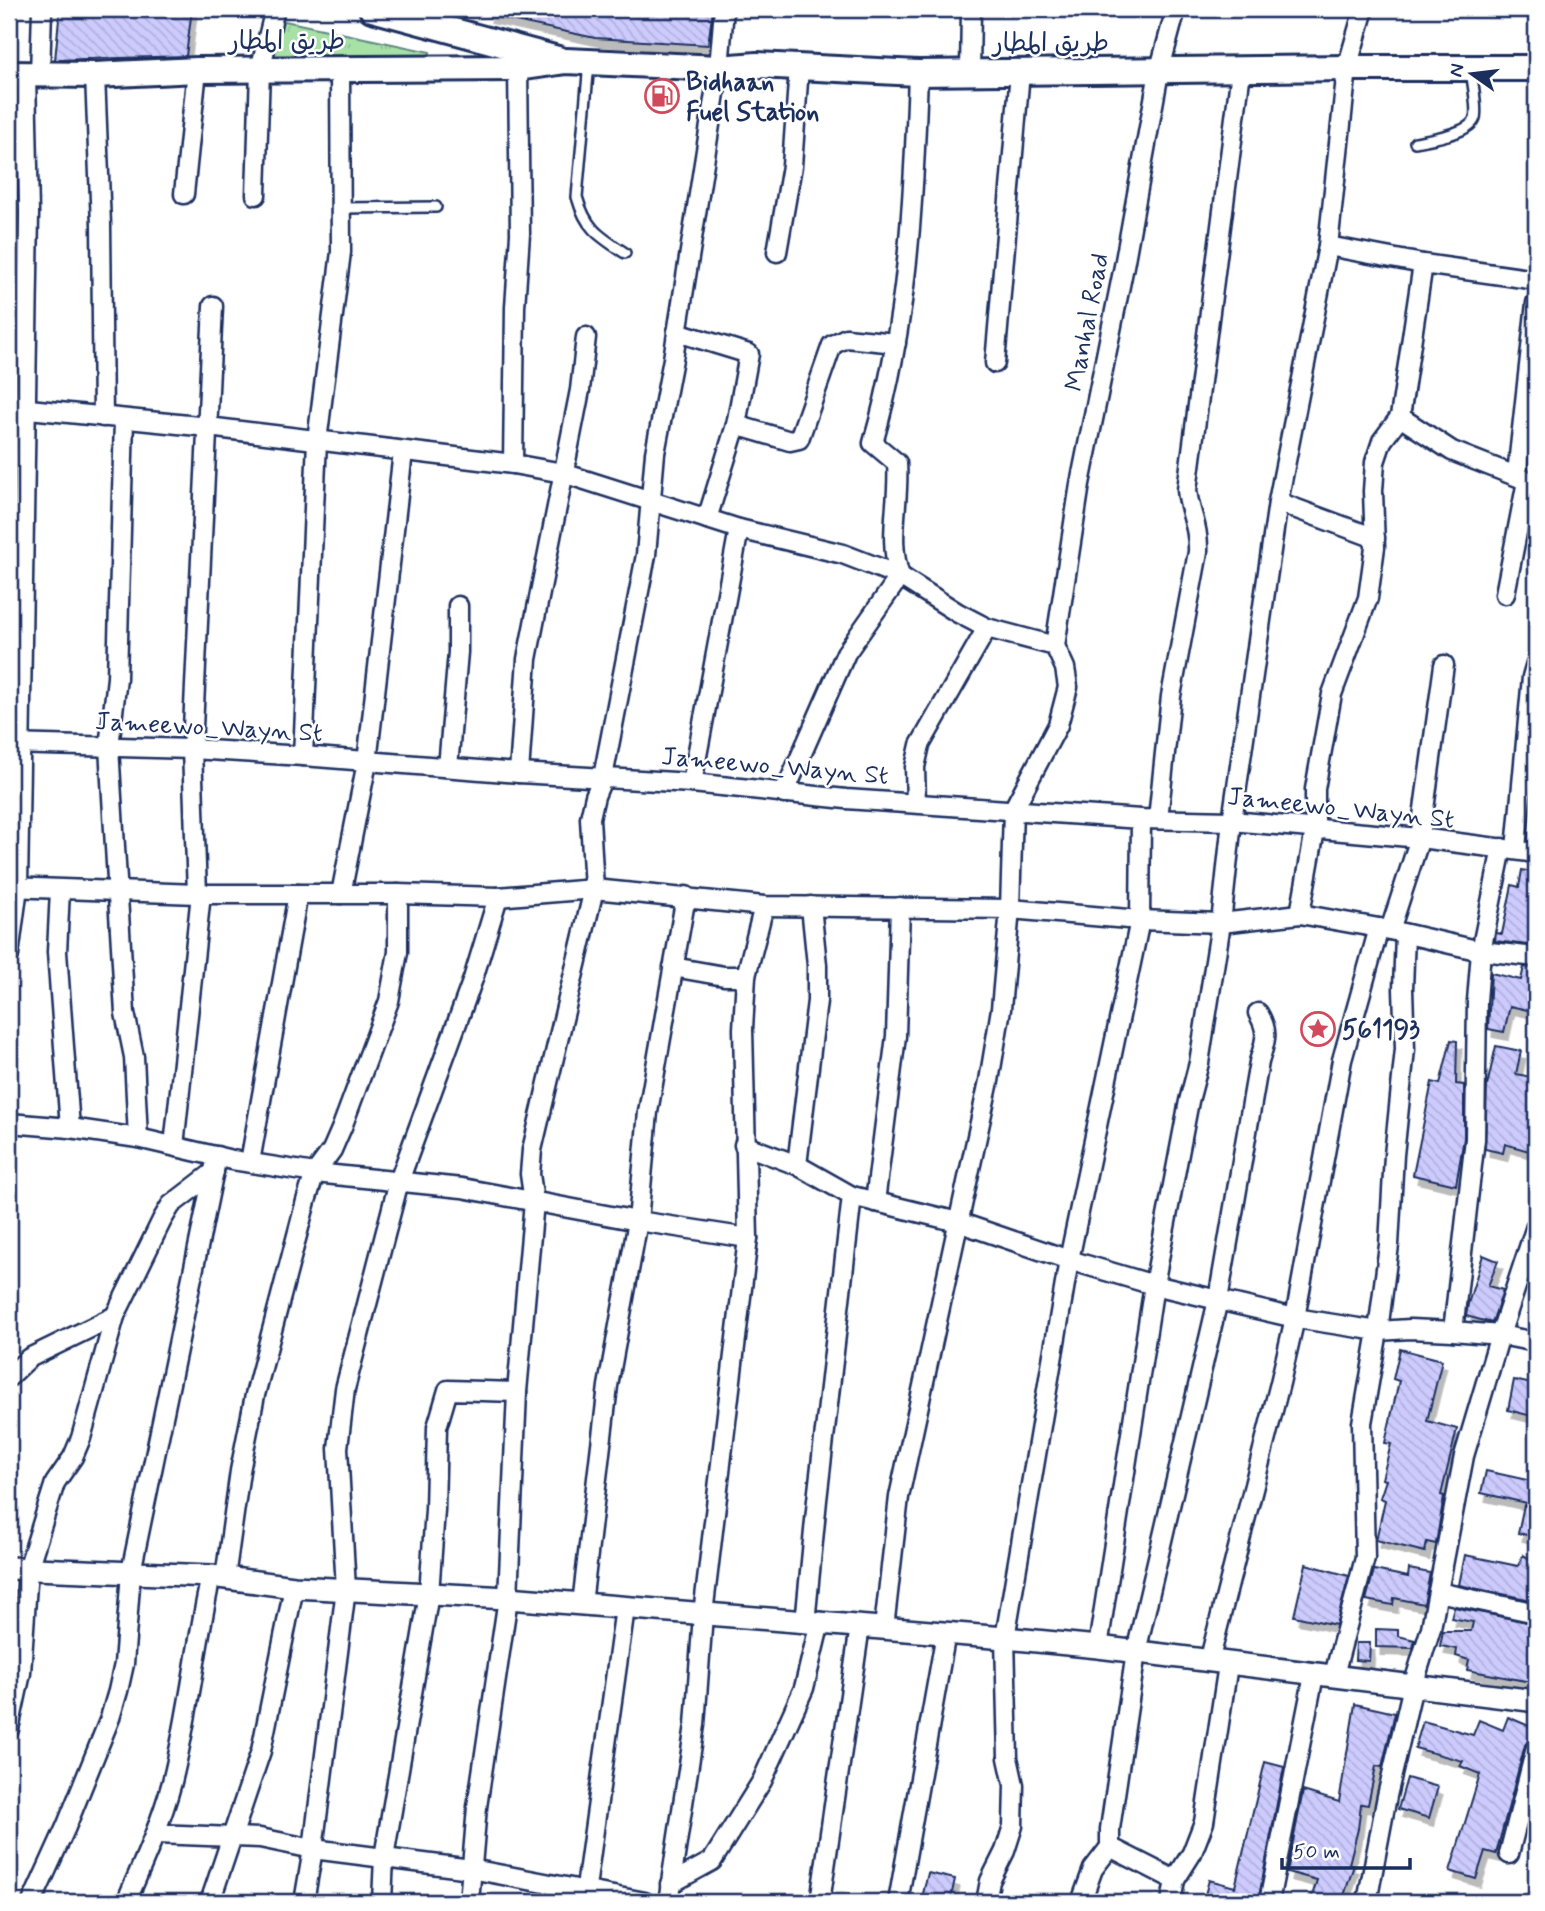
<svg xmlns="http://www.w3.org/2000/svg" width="1545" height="1911" viewBox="0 0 1545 1911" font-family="Mynerve,'Playpen Sans Arabic',sans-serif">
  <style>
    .park { fill: url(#park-tufts); stroke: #618882; stroke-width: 2 }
    .building { fill: url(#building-back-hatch); stroke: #1b2f5e; stroke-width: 2; filter: url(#shadow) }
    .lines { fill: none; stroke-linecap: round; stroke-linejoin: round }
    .service-casing { stroke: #1b2f5e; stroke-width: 14 }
    .minor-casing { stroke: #1b2f5e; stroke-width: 23 }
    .tertiary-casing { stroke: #1b2f5e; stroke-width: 26 }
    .secondary-casing { stroke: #1b2f5e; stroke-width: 30 }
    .service { stroke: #fff; stroke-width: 9 }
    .minor { stroke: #fff; stroke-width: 18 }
    .tertiary { stroke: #fff; stroke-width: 21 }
    .secondary { stroke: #fff; stroke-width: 24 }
    .labels { text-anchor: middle; stroke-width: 5; stroke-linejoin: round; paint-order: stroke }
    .street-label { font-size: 26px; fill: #1b2f5e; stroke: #fff }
    .poi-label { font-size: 26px; font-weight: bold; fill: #1b2f5e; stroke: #fff; text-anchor: start }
  </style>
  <defs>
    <pattern id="park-tufts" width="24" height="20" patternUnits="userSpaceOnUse" patternTransform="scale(1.75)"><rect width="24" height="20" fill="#a7e1a6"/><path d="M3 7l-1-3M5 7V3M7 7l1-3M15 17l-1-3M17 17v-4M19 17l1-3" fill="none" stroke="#8fc191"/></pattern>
    <pattern id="building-back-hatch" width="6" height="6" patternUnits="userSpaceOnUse" patternTransform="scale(1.75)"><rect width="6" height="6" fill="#cdcbfe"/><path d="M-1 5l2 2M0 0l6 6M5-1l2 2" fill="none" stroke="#afafdc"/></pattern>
    <filter id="shadow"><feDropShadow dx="4.5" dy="8" stdDeviation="0" flood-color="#0004"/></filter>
  </defs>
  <rect width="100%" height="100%" fill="#fff"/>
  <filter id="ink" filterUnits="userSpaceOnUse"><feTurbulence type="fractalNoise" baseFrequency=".0143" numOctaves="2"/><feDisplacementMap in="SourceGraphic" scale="14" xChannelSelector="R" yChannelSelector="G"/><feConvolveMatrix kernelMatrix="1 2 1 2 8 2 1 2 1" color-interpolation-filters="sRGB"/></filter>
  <g filter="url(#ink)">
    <polygon class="park" points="280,20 430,52 428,63 273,60"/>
    <g class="building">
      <polygon points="60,9 192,9 186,56 55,60"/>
      <polygon points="488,9 713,9 708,45 595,38 487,15"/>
      <polygon points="1522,870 1536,873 1536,946 1495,941 1496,933 1502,934 1512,885 1519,887"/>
      <polygon points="1524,967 1536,968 1536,1012 1510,1006 1504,1032 1488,1029 1491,973 1521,980"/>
      <polygon points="1451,1040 1457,1041 1456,1084 1464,1085 1464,1138 1456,1185 1413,1175 1432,1082 1440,1084"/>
      <polygon points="1496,1046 1521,1051 1516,1074 1536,1078 1536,1153 1505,1144 1503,1153 1485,1149 1487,1086"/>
      <polygon points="1483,1255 1498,1261 1488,1286 1503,1290 1492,1323 1466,1316 1468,1304"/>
      <polygon points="1400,1349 1442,1360 1427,1421 1457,1429 1441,1495 1444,1496 1436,1544 1427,1542 1425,1552 1376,1540 1385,1500 1380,1498 1386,1480 1382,1479 1391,1444 1385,1443 1399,1381 1393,1379"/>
      <polygon points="1514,1380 1536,1385 1536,1417 1508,1410"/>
      <polygon points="1486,1471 1536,1482 1531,1504 1481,1493"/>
      <polygon points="1524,1505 1536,1508 1536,1537 1518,1533"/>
      <polygon points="1465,1555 1518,1566 1523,1555 1536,1562 1536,1601 1459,1585"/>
      <polygon points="1306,1564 1349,1576 1336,1625 1294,1616"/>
      <polygon points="1409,1569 1430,1573 1424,1604 1394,1598 1393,1605 1366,1600 1374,1570 1408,1577"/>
      <polygon points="1454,1607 1536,1624 1536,1683 1467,1670 1469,1660 1456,1656 1457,1649 1440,1646 1443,1631 1471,1631 1473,1622 1451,1618"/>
      <polygon points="1376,1629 1398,1630 1398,1636 1415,1640 1413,1648 1376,1647"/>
      <polygon points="1356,1643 1370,1643 1369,1661 1355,1660"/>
      <polygon points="1355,1704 1395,1713 1382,1767 1376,1766 1368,1805 1361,1804 1358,1829 1349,1864 1354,1865 1342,1902 1310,1902 1317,1880 1287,1872 1303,1791 1339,1802"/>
      <polygon points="1508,1717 1536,1729 1536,1732 1525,1745 1496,1854 1485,1851 1476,1879 1450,1871 1480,1774 1460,1766 1463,1761 1415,1748 1423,1721 1473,1735 1479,1720 1503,1730"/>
      <polygon points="1265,1762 1284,1767 1258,1902 1203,1902 1209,1880 1235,1887"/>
      <polygon points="1407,1778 1438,1787 1429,1818 1398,1809"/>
      <polygon points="928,1873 955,1879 950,1902 921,1902"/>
    </g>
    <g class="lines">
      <g class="service-casing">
        <g id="service">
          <path d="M589,63L577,197C586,229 599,236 625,253"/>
          <path d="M1415,142C1429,139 1470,134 1475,118C1478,108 1472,81 1471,69"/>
          <polyline points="341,208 436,207"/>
        </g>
      </g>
      <g class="minor-casing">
        <g id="minor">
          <polyline points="970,73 971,9"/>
          <polyline points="40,75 42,9"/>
          <polyline points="95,75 101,225 103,417"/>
          <polyline points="184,194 197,70"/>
          <polyline points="256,195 260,70 275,9"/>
          <polyline points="1328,246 1423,264 1536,280"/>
          <polyline points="777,252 792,166 799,67"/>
          <polyline points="1423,264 1400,417 1452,451 1536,484"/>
          <polyline points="677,332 749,354 736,425 790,441 799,439 832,345 846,338 896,343"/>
          <polyline points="995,363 1020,72"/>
          <polyline points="9,407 208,427 513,464 563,473 739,529 843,554 900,576 958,613 987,628 1055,646 1065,668 1068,687 1058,725 1013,810 1010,909 1001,1009 989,1081 899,1497 884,1628"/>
          <polyline points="124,419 117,678 109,747 125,1013 134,1057 138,1138"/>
          <polyline points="513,464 515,307 520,234 518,68"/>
          <polyline points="1517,474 1536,303"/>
          <polyline points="1278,502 1375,538"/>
          <polyline points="707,519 736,425"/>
          <polyline points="1505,594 1527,481"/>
          <polyline points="1055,646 1080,484 1124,266 1159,72 1176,9"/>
          <polyline points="9,744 192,749 303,756 519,773 692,783 846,799 1141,819 1232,821 1420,838 1536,853"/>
          <polyline points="303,756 317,441 341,252 340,69"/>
          <polyline points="448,767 458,652 458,606"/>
          <polyline points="519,773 527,659 580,390 586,337"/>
          <polyline points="692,783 739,529"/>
          <path d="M784,794L846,653L900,576C887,539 900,503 897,463L873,443C908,322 914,198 918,73"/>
          <polyline points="916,803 915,767 920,745 987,628"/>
          <path d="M1158,819L1171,696L1198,552C1199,526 1189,512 1187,490L1241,71"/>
          <polyline points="1516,849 1532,677 1536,663"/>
          <polyline points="9,887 197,894 398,894 498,897 594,889 764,906 1010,909 1140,920 1221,923 1300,914 1390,930 1481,951 1536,957"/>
          <polyline points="60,890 57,952 70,1128"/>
          <polyline points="197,894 192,749 213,306"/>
          <polyline points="341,894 367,762 403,452"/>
          <polyline points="1300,914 1315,830 1315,789 1332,694 1368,598 1375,547 1373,491 1375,462 1382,441 1400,417"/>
          <polyline points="1390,930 1420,838 1444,665"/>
          <polyline points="9,955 18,887 29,213 26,75"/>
          <polyline points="673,967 724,976 746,976"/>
          <polyline points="9,1123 70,1128 138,1138 232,1160 315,1173 462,1188 638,1221 748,1238"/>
          <polyline points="744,1145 797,1165 852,1196 958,1222 1069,1260 1154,1285 1295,1318 1378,1331 1410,1329 1453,1331 1500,1335 1536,1342"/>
          <polyline points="174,1146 201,894"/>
          <polyline points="250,1162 298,894"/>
          <polyline points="797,1165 817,1001 817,965 811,906"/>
          <polyline points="875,1202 896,1036 900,907"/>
          <polyline points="1453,1331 1475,1139 1477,1001 1481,951 1502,848"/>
          <polyline points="9,1377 29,1358 115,1316"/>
          <polyline points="225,1578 240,1471 255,1395 306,1201 315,1173 332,1150 342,1127 389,1001 398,952 398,894"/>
          <polyline points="1438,1592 1536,1613"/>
          <polyline points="582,1604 608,1386 638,1221 648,1112 686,896"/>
          <polyline points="805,1623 817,1500 852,1196"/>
          <polyline points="1098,1647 1154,1285 1189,1101 1199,1063 1221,923 1232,821 1278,502 1328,246 1347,68 1364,9"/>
          <polyline points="1209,1662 1280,1383 1295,1318 1342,1060 1379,928"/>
          <polyline points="1334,1675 1365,1558 1362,1423 1378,1331 1389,1245 1394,1155 1405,1049 1403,989 1405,934"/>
          <polyline points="9,1729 21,1673 28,1569 55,1483 73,1457 81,1438 115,1316 162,1220 171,1205 214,1172"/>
          <polyline points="155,1834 260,1838 313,1849 471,1869 645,1902"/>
          <polyline points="1509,1854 1536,1748"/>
          <path d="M1175,1880L1110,1847V1829L1136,1652L1218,1300L1259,1062C1265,1041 1270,1033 1258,1013"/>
          <polyline points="670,1884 712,1861 762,1781 804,1688 820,1622"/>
          <polyline points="32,1902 66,1827 110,1718 118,1691 124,1664 131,1572 217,1156"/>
          <path d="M126,1902C143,1863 161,1823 172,1782C189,1714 196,1644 211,1576"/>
          <polyline points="210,1902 261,1751 294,1587"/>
          <polyline points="304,1902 313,1849 346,1589 338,1448 345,1389 399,1181 473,979 498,897"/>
          <polyline points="382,1902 384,1857 429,1594 435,1510 437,1427 448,1390 517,1392"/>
          <polyline points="469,1902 477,1807 508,1598 517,1392 534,1202 530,1174 532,1150 594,889 590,818 595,796 603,777 646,555 655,453 673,359 719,68 724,9"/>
          <polyline points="584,1902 625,1608"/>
          <polyline points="668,1902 695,1725 703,1614 748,1238 743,1029 746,976 764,906"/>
          <polyline points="820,1902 860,1626"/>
          <polyline points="898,1902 946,1633"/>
          <polyline points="986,1902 990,1881 1005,1851 1013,1826 1014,1785 1008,1758 1005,1638 1069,1260 1140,920 1141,819"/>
          <polyline points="1081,1902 1093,1869 1110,1847"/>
          <polyline points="1171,1902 1175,1880 1192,1853 1204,1822 1228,1665"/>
          <polyline points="1269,1902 1314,1675"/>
          <polyline points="1367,1902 1387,1796 1413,1686 1431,1628 1464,1456 1500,1335 1536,1226"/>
        </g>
      </g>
      <g class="tertiary-casing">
        <polyline id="tertiary" points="9,1568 211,1576 294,1587 508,1598 1005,1638 1098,1647 1536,1701"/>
      </g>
      <g class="secondary-casing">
        <g id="secondary">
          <polyline points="372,9 558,59"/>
          <polyline points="9,74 95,75 197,70 518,68 566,61 719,68 757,65 918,73 1347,68 1536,68"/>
        </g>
      </g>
      <use href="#service" class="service"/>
      <use href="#minor" class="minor"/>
      <use href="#tertiary" class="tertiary"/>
      <use href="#secondary" class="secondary"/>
    </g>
  </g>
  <defs>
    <g id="fuel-ring" transform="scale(1.75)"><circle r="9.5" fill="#fff" stroke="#d1495b" stroke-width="1.5"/><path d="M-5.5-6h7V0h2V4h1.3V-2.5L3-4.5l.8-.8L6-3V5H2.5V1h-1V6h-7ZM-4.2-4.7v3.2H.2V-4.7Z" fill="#d1495b"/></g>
    <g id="sight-ring" transform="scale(1.75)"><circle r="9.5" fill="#fff" stroke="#d1495b" stroke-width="1.5"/><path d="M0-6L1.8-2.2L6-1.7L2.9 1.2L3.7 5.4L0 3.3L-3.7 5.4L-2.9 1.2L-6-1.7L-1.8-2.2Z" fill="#d1495b"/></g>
  </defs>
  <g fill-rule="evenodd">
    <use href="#fuel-ring" x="662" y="96"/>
    <use href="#sight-ring" x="1318" y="1029"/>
  </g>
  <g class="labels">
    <g class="street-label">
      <text x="287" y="49">طريق المطار</text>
      <text x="1051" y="51">طريق المطار</text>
      <text transform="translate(1086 322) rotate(-79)" y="9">Manhal Road</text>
      <text transform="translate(209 726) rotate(3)" y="9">Jameewo_Wayn St</text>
      <text transform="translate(775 765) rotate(5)" y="9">Jameewo_Wayn St</text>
      <text transform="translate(1341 807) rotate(6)" y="9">Jameewo_Wayn St</text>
    </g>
    <g class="poi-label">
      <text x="686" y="90">Bidhaan<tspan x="686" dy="30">Fuel Station</tspan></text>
      <text x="1342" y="1038">561193</text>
    </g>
  </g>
  <rect width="1545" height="1911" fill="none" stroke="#fff" stroke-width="35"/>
  <rect x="18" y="18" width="1510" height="1876" fill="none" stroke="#1b2f5e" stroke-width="2.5" filter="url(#ink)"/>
  <g transform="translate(1472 74) rotate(284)" stroke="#ffffff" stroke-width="5" paint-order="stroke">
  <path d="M0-5L12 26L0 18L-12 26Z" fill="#1b2f5e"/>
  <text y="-10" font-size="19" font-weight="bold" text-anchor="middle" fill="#1b2f5e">N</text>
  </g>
  <path d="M1282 1858v10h128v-10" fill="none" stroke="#1b2f5e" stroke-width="3.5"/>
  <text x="1293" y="1858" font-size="21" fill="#1b2f5e" stroke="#ffffff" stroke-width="5" paint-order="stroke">50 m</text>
</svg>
